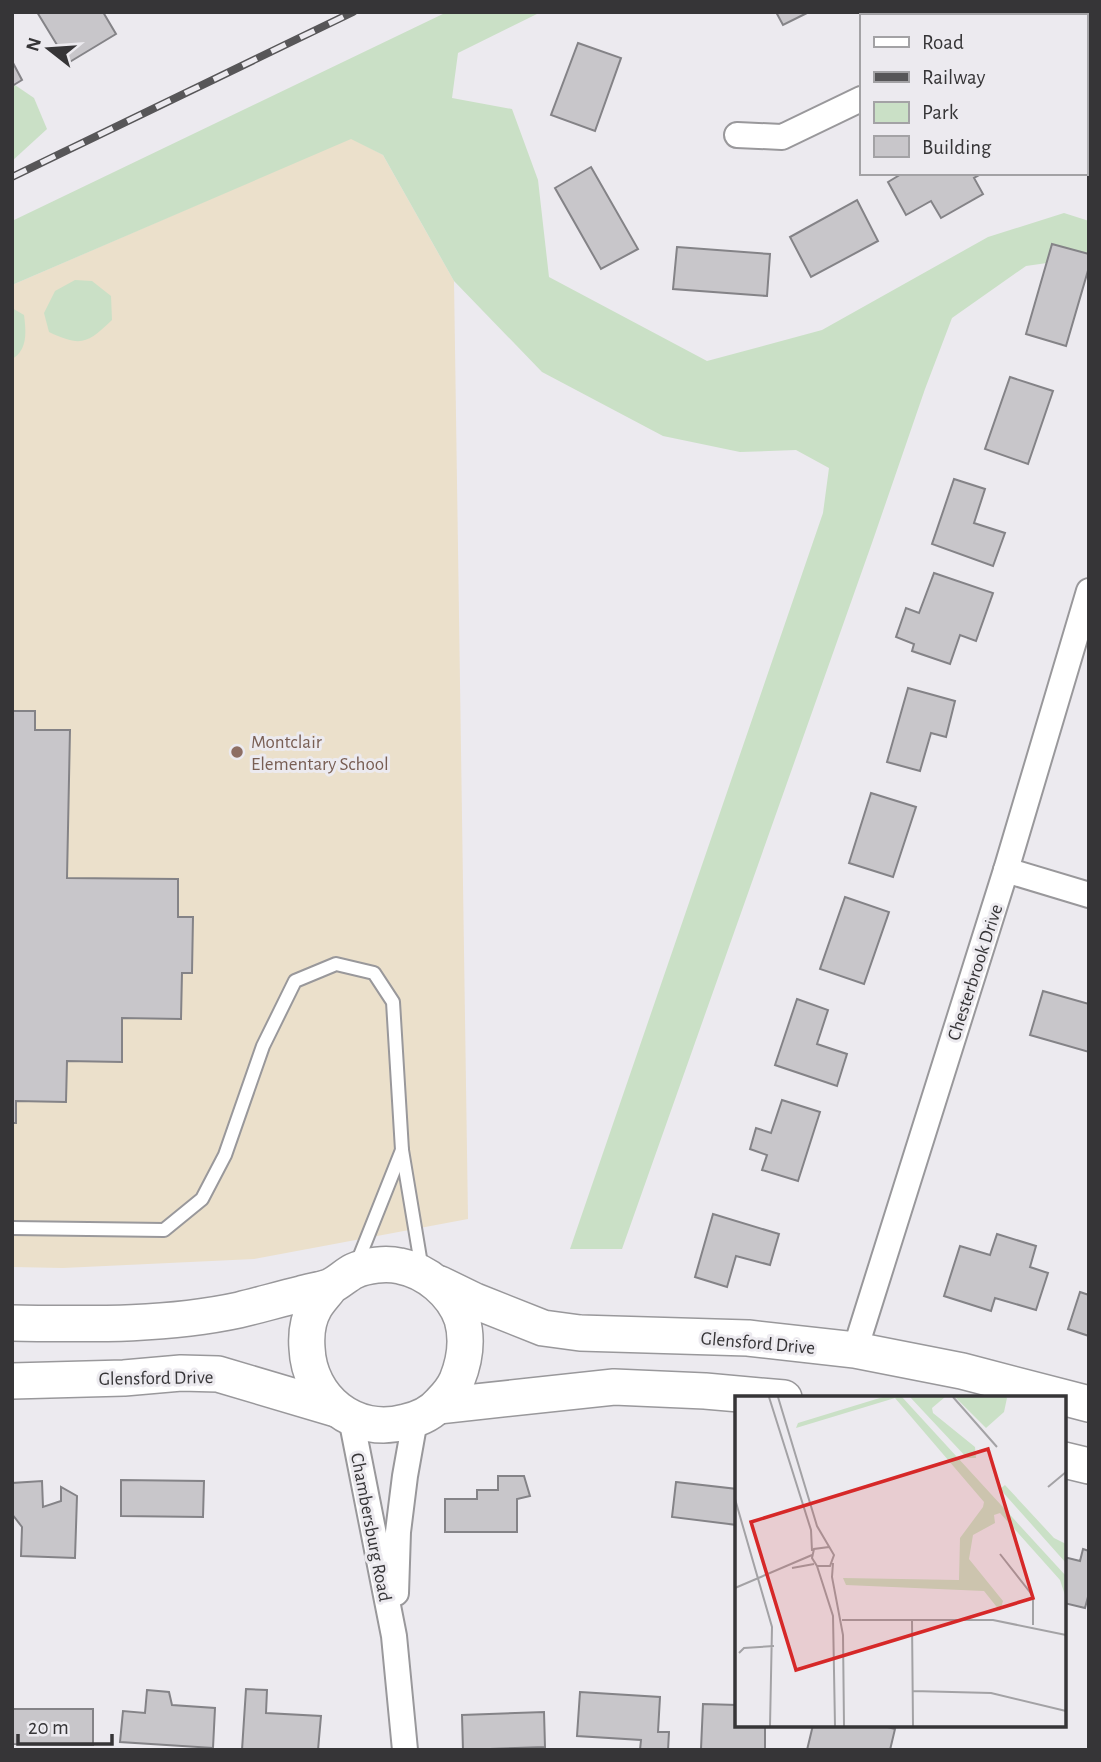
<svg xmlns="http://www.w3.org/2000/svg" width="1101" height="1762" viewBox="0 0 1101 1762" font-family="'Alegreya Sans',sans-serif">
  <style>
    .education { fill: #ebe0cb }
    .green { fill: #cae0c6 }
    .building { fill: #c8c6ca; stroke: #848387; stroke-width: 2 }
    .lines { fill: none; stroke-linecap: round; stroke-linejoin: round }
    .service-casing { stroke: #99989b; stroke-width: 16 }
    .minor-casing { stroke: #99989b; stroke-width: 28 }
    .secondary-casing { stroke: #99989b; stroke-width: 38 }
    .service { stroke: #fff; stroke-width: 12 }
    .minor { stroke: #fff; stroke-width: 24 }
    .secondary { stroke: #fff; stroke-width: 35 }
    .rail-casing { stroke: #575658; stroke-width: 8 }
    .rail { stroke: #eceaef; stroke-width: 5; stroke-dasharray: 16; stroke-linecap: butt }
    .education-dot { fill: #8d6e63; stroke: #eceaef; stroke-width: 2.5 }
    .labels { text-anchor: middle; stroke-width: 6; stroke-linejoin: round; paint-order: stroke }
    .education-label { font-size: 19px; fill: #785e54; stroke: #eceaef; text-anchor: start }
    .street-label { font-size: 19px; fill: #363537; stroke: #eceaef }
    .inset-road { fill: none; stroke: #a3a2a5; stroke-width: 2 }
    .view { fill: #d62828; fill-opacity: 0.15; stroke: #d62828; stroke-width: 3.5 }
    .inset-edge { fill: none; stroke: #363537; stroke-width: 3.5 }
  </style>
  <rect width="100%" height="100%" fill="#eceaef"/>
  <polygon class="education" points="351,138 383,155 454,281 468,1219 254,1259 63,1268 12,1267 12,285"/>
  <g class="green">
    <polygon points="447,12 541,12 458,53 452,98 512,109 538,180 549,277 707,361 822,330 988,237 1064,213 1089,221 1089,257 1026,266 952,318 925,389 873,540 622,1249 570,1249 823,513 829,468 796,450 740,452 663,436 542,372 454,281 383,155 351,139 12,285 12,221"/>
    <polygon points="12,83 34,98 47,129 12,161"/>
    <path d="M75,280L92,281L111,296L112,320C87,344 81,347 49,332L44,313L55,291Z"/>
    <path d="M12,308L24,315C26,331 28,350 12,359Z"/>
  </g>
  <g class="building">
    <polygon points="37,12 103,12 116,34 68,63"/>
    <polygon points="776,12 809,12 783,25"/>
    <polygon points="578,43 621,58 595,131 551,115"/>
    <polygon points="12,61 22,80 12,86"/>
    <polygon points="1089,101 1089,176 1085,169 1085,103"/>
    <polygon points="591,167 638,249 601,269 555,188"/>
    <polygon points="903,173 983,173 974,178 983,194 941,218 931,201 906,215 888,182"/>
    <polygon points="857,200 878,241 811,277 790,237"/>
    <polygon points="1052,244 1089,254 1089,267 1066,346 1026,334"/>
    <polygon points="677,247 770,254 767,296 673,289"/>
    <polygon points="1010,377 1053,391 1028,464 985,449"/>
    <polygon points="954,479 985,489 974,523 1005,533 993,566 932,544"/>
    <polygon points="934,573 993,593 976,641 960,635 950,664 912,651 914,644 896,637 906,608 919,613"/>
    <polygon points="908,688 955,701 946,737 931,733 920,771 887,762"/>
    <polygon points="12,711 35,711 35,730 70,730 67,878 178,879 178,917 193,917 192,973 182,973 181,1019 122,1018 122,1062 67,1061 66,1102 16,1101 16,1123 12,1123"/>
    <polygon points="871,793 916,807 893,877 849,863"/>
    <polygon points="845,897 889,912 864,984 820,969"/>
    <polygon points="1043,991 1089,1004 1089,1052 1030,1035"/>
    <polygon points="797,999 828,1010 817,1044 847,1054 837,1086 775,1065"/>
    <polygon points="782,1100 820,1112 798,1181 762,1170 767,1155 750,1149 756,1128 771,1133"/>
    <polygon points="713,1214 779,1234 770,1265 736,1256 727,1287 695,1277"/>
    <polygon points="997,1234 1036,1246 1030,1267 1048,1273 1036,1310 995,1298 991,1311 944,1296 960,1246 990,1255"/>
    <polygon points="1080,1292 1089,1295 1089,1336 1068,1329"/>
    <polygon points="498,1476 524,1476 530,1496 517,1499 517,1532 445,1532 445,1499 477,1499 477,1490 498,1490"/>
    <polygon points="121,1480 204,1481 203,1517 121,1516"/>
    <polygon points="42,1481 43,1507 61,1501 61,1487 77,1496 75,1558 21,1556 22,1527 12,1514 12,1483"/>
    <polygon points="676,1482 737,1489 737,1525 672,1517"/>
    <polygon points="1083,1549 1089,1551 1089,1593 1085,1608 1064,1603 1064,1557 1080,1561"/>
    <polygon points="246,1689 267,1690 266,1713 321,1716 318,1750 242,1750"/>
    <polygon points="147,1690 169,1692 172,1705 215,1708 213,1748 120,1742 123,1711 145,1713"/>
    <polygon points="580,1692 660,1697 658,1732 669,1732 668,1750 640,1750 641,1740 577,1736"/>
    <polygon points="703,1704 737,1705 737,1725 765,1725 765,1750 701,1749"/>
    <polygon points="12,1709 93,1709 93,1745 12,1744"/>
    <polygon points="544,1712 545,1747 463,1750 462,1715"/>
    <polygon points="813,1725 880,1725 895,1729 890,1750 807,1750"/>
  </g>
  <g class="lines">
    <g class="service-casing">
      <g id="service">
        <polyline points="12,1228 164,1230 202,1199 225,1155 263,1046 295,981 336,964 374,973 393,1002 402,1150 422,1270"/>
        <polyline points="357,1263 402,1150"/>
      </g>
    </g>
    <g class="minor-casing">
      <g id="minor">
        <polyline points="1035,16 1043,12"/>
        <polyline points="737,135 782,137 861,99"/>
        <polyline points="1006,870 1089,895"/>
        <polyline points="855,1350 1006,870 1089,591"/>
        <polyline points="351,1418 394,1636 405,1750"/>
        <polyline points="396,1593 398,1532 405,1476 415,1420"/>
      </g>
    </g>
    <g class="secondary-casing">
      <g id="secondary">
        <polyline points="440,1284 475,1301 543,1328 580,1333 748,1338 855,1350 962,1371 1089,1404"/>
        <path d="M12,1323C88,1324 165,1326 239,1310C260,1305 280,1299 301,1294C310,1291 322,1290 331,1286C339,1282 346,1275 354,1271C367,1265 386,1263 400,1266C427,1271 453,1293 462,1319C468,1340 465,1360 457,1380C453,1389 448,1395 441,1402C432,1413 419,1419 405,1422C355,1436 309,1399 307,1348C306,1335 308,1319 315,1307C319,1300 326,1293 331,1286"/>
        <polyline points="12,1381 124,1378 181,1373 218,1374 336,1409"/>
        <polyline points="438,1406 614,1387 705,1391 784,1398"/>
        <polyline points="1064,1460 1089,1466"/>
      </g>
    </g>
    <use href="#service" class="service"/>
    <use href="#minor" class="minor"/>
    <use href="#secondary" class="secondary"/>
    <g class="rail-casing">
      <polyline id="rail" points="12,177 353,12"/>
    </g>
    <use href="#rail" class="rail"/>
  </g>
  <circle class="education-dot" cx="237" cy="752" r="7"/>
  <g class="labels">
    <g class="education-label">
      <text x="251" y="748">Montclair<tspan x="251" dy="22">Elementary School</tspan></text>
    </g>
    <g class="street-label">
      <text transform="translate(974 972) rotate(-72)" y="7">Chesterbrook Drive</text>
      <text transform="translate(758 1342) rotate(5)" y="7">Glensford Drive</text>
      <text transform="translate(156 1377) rotate(-1)" y="7">Glensford Drive</text>
      <text transform="translate(372 1527) rotate(79)" y="7">Chambersburg Road</text>
    </g>
  </g>
  <g transform="translate(735 1396)">
    <rect width="331" height="331" fill="#eceaef"/>
    <path d="M148,1H167L331,180V202L325,184L265,117L259,119L260,127L238,139L234,163L268,205L265,215L249,195L111,189L108,182L224,184L225,142L248,111L249,106L160,2L61,32L63,27ZM175,1H210L197,12L198,17L240,51L241,62H232ZM220,1H271L272,2L269,16L251,32ZM270,89L319,142L331,148V167L265,93Z" fill="#cae0c6"/>
    <path class="inset-road" d="M34,1L76,134L77,155M43,1L82,130L99,159L95,170H82L77,162L79,153L94,151M218,1L262,51M313,91L331,76M0,103L37,231L35,330M265,158L298,200V229M98,167L97,181L108,239L109,330M82,170L98,220L100,330M57,172L79,168M0,192L77,159M107,224H258L331,239M177,225L178,330M4,257L9,252L39,250M178,295L256,297L331,315"/>
    <path class="view" d="M253,53L298,202L61,274L16,126Z"/>
    <rect width="331" height="331" class="inset-edge"/>
  </g>
  <rect width="1101" height="1762" fill="none" stroke="#363537" stroke-width="28"/>
  <rect x="860" y="14" width="228" height="161" fill="#eceaef" stroke="#a3a2a5" stroke-width="2"/>
  <rect x="874" y="37" width="35" height="10" fill="#ffffff" stroke="#a3a2a5" stroke-width="2"/>
  <text x="922" y="49" font-size="21" fill="#363537">Road</text>
  <rect x="874" y="72" width="35" height="10" fill="#575658" stroke="#a3a2a5" stroke-width="2"/>
  <text x="922" y="84" font-size="21" fill="#363537">Railway</text>
  <rect x="874" y="102" width="35" height="21" fill="#cae0c6" stroke="#a3a2a5" stroke-width="2"/>
  <text x="922" y="119" font-size="21" fill="#363537">Park</text>
  <rect x="874" y="136" width="35" height="21" fill="#c8c6ca" stroke="#a3a2a5" stroke-width="2"/>
  <text x="922" y="154" font-size="21" fill="#363537">Building</text>
  <g transform="translate(49 49) rotate(287)" stroke="#eceaef" stroke-width="5" paint-order="stroke">
  <path d="M0-5L12 26L0 18L-12 26Z" fill="#363537"/>
  <text y="-10" font-size="19" font-weight="bold" text-anchor="middle" fill="#363537">N</text>
  </g>
  <path d="M18 1734v10h94v-10" fill="none" stroke="#363537" stroke-width="3.5"/>
  <text x="28" y="1734" font-size="21" fill="#363537" stroke="#eceaef" stroke-width="5" paint-order="stroke">20 m</text>
</svg>
